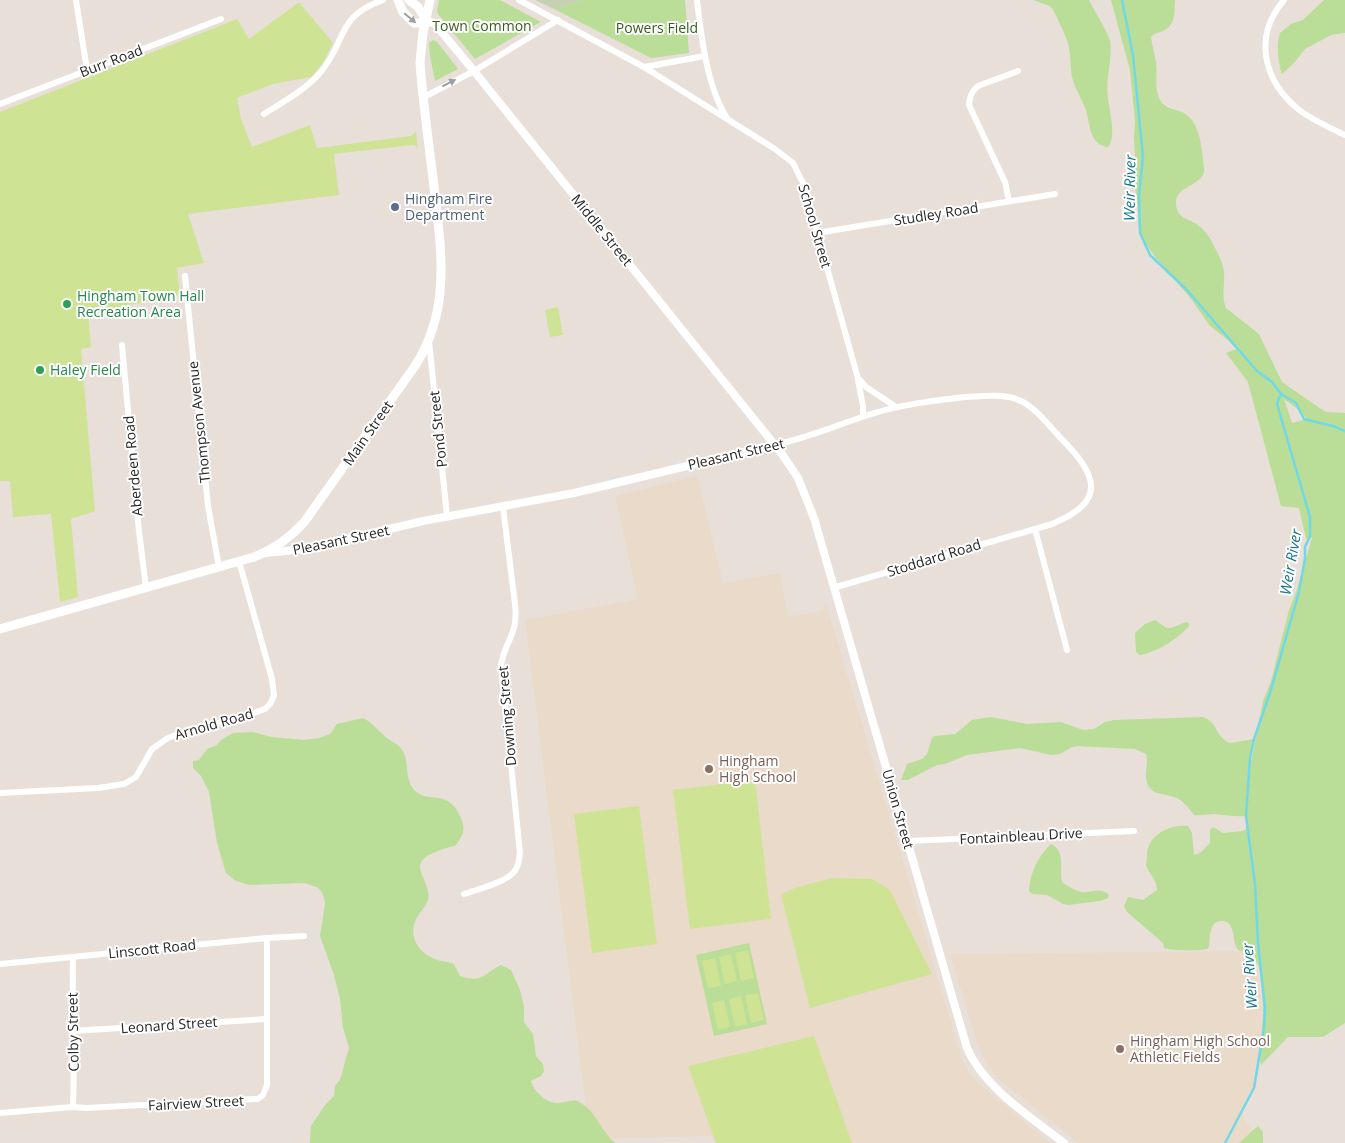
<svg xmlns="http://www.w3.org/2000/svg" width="1345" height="1143" viewBox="0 0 1345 1143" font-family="'Open Sans',sans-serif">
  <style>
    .education { fill: #eadac9 }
    .green { fill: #badd98; fill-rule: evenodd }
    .cemetery { fill: #c6d1b1 }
    .pitch { fill: #cee494 }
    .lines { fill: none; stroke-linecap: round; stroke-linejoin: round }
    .stream { stroke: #71d9e6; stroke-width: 2.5 }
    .minor { stroke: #fff; stroke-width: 6 }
    .tertiary { stroke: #fff; stroke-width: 8 }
    .secondary { stroke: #fff; stroke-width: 9 }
    .oneway { fill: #9e9e9e }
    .service-dot { fill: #5c6f8a; stroke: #fff; stroke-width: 2 }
    .leisure-dot { fill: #2e9e5b; stroke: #fff; stroke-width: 2 }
    .education-dot { fill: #8d6e63; stroke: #fff; stroke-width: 2 }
    .labels { text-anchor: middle; stroke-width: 4; stroke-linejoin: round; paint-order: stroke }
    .park-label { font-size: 14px; fill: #355d1d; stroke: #fff }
    .street-label { font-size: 14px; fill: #272727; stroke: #fff }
    .service-label { font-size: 14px; fill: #4e5e75; stroke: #fff; text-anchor: start }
    .leisure-label { font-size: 14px; fill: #27864d; stroke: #fff; text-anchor: start }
    .education-label { font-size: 14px; fill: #785e54; stroke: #fff; text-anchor: start }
    .water-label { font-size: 15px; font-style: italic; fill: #15768c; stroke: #fff }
  </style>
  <rect width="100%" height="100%" fill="#e9dfd9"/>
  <g class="education">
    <polygon points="697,476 723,583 780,573 788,617 821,611 825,608 826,603 962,1059 969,1073 978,1083 1050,1143 715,1143 712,1136 590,1139 525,620 638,599 615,496"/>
    <polygon points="1256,951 1263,1024 1260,1064 1256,1083 1244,1106 1243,1115 1245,1121 1257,1133 1261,1143 1078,1143 999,1079 988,1067 978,1046 950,954"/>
  </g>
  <g class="green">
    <polygon points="439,0 500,0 541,22 475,59 438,14 437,10"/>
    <polygon points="582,0 685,0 689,53 651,58 554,9"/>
    <path d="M1034,0H1089C1094,11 1108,32 1110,41C1113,60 1105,78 1108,98C1109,110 1117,137 1108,147C1089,145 1090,123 1086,110C1082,99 1075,89 1072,77C1070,66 1071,54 1068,43C1068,40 1053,9 1052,8C1048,4 1039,3 1034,0Z"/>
    <path d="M1111,0H1175C1174,10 1176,24 1165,30C1160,33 1155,32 1151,37C1152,45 1155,54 1156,63C1158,77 1153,90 1162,103C1167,108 1173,109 1179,111C1192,115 1197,127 1200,139C1201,144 1205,170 1204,173C1199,186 1176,187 1176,202C1176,220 1189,218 1198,225C1204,229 1211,239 1214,246C1218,254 1224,264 1224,274C1225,286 1221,296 1226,308L1259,334L1282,382L1321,409L1326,412L1345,413V1023L1323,1037H1288L1261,1065L1260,1060L1263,1013L1262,988L1259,967L1255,959L1253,946L1244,951L1238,950C1233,943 1235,935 1231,927C1230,923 1226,921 1222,921C1209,920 1210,938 1209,947L1207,949C1198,951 1172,951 1164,948L1163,943L1127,912L1124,906L1128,897L1143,900L1157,890C1157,879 1149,875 1146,865C1146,863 1147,859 1147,857C1146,836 1169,824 1188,826L1192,833L1194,855L1200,853L1210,843V830L1213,827L1223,833L1243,831L1246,829V816C1235,817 1225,815 1214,814C1207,814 1201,816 1194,815C1189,808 1184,802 1177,798C1167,793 1153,796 1148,785C1143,774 1149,765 1146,754L1135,749L1077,746L1070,748L1060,754L1051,755L1020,748L967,755L945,764L937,765L908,780H901L907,764L922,759L927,754L932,738L935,736L955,734L972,720L991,717L1027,724L1061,722L1083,730L1094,729L1105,722L1114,720L1203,717C1217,721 1216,738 1230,743L1254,739L1250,758L1251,762L1263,701L1271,681L1289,610L1296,592L1312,538L1306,539L1299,508L1281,506L1248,382L1226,353L1236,349L1228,340L1210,326L1191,299L1156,258L1142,239L1139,231L1137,198L1133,178L1135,154L1134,137L1135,121L1130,70ZM1284,399L1300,411L1307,419L1292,423Z"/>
    <path d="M1324,0H1345V33L1331,35L1305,49L1294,63L1282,74C1278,62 1276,45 1280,33L1291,24L1303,20Z"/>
    <polygon points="433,40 437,42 458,69 435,81 430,56 429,43"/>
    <path d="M1155,620C1159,622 1161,625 1165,627C1172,631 1181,622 1188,622L1189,626C1178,639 1157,652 1140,655L1136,652L1135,633L1145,624Z"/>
    <path d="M363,718C372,722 378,731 387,738C390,741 396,743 399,746C402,749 404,753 405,756C408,767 406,781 414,790C429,805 448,787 461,818C466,830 463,836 455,846C447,847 441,850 433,853C405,865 432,880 428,900C427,905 419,913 416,919C408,936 418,953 435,959C441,962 448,961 454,964L460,976C483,984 484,973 501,965L511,970L520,990L524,1007V1022L533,1034L536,1056L543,1064L544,1071L541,1076L531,1081C532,1090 547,1103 556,1103C563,1104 572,1098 579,1102C596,1110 601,1133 616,1143H310L311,1126L326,1104L334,1096L335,1086L340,1080L349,1048L343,1028L340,999L334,975L320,936L325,903L324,898L322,892L317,887L304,883L249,885L236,881L226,873L217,843L209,792L201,776L193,768V761L199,760L207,749L217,745L221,740L233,733L253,732L271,737L304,740L319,738L330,734L337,724Z"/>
    <path d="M1051,844C1066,852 1059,868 1062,882C1067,886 1074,890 1081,892C1091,894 1100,886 1109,895L1108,898L1100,901L1068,905L1063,904L1047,895L1032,894L1029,891C1030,873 1038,856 1051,844Z"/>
    <polygon points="749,943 767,1024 714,1036 696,955"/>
    <polygon points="1258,1126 1263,1132 1263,1143 1239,1143"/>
  </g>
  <polygon class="cemetery" points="535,0 582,0 554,9"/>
  <g class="pitch">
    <polygon points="299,2 333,43 323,63 311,77 273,84 237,98 241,119 252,147 310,125 317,148 411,136 416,131 418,149 416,146 412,145 334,154 339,195 188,214 204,263 177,268 180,295 88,313 91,347 81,349 95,511 71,519 78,597 60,602 51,514 13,517 10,481 0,481 0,112 237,19 249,39"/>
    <polygon points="558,307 563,335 550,337 545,310"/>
    <polygon points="755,780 771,919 690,929 673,790"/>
    <polygon points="639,806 657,944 592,953 574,814"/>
    <polygon points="832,878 872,879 890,890 932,974 810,1008 781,895 795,888"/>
    <polygon points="748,950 754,978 741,981 735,953"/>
    <polygon points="731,954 737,981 725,984 719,957"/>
    <polygon points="715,958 721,986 708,988 702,961"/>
    <polygon points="758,993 764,1020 751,1023 745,995"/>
    <polygon points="741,996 747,1024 735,1027 729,999"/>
    <polygon points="724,1000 730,1027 718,1030 712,1003"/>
    <polygon points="814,1036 852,1143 716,1143 688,1066"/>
  </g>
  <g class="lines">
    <g class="stream">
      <polyline points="1122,0 1133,55 1143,157 1139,195 1140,233 1150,255 1186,289 1257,371 1272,382 1281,394 1277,403 1279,411 1310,517 1310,536 1305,547 1305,558 1299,592 1271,690 1254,739 1250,758 1246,816 1255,884 1258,943 1265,1008 1264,1028 1254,1088 1225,1143"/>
      <polyline points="1281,394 1296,403 1304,419 1333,426 1345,431"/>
    </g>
    <g class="minor">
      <polyline points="76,0 87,70"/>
      <polyline points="519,0 644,67 775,149 793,163 804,185 857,375 863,406 863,416"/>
      <path d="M697,0C701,36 707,87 727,118"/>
      <path d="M1284,0C1253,36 1263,80 1298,109C1312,120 1328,127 1345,135"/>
      <polyline points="644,67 705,56"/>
      <polyline points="424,97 474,71 558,20"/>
      <polyline points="0,104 221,19"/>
      <path d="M264,114C283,102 305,90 320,73C347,42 335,17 383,0"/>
      <path d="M1009,201L1005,182L969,105C970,96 971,92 978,86L1018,71"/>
      <polyline points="817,233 1055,194"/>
      <polyline points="185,276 208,506 219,567"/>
      <polyline points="429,341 447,516"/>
      <polyline points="122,345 139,531 146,588"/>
      <polyline points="860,380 866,387 896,407"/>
      <path d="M775,445C806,438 835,426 865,416C897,405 931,401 965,397C983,396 1004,393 1021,401C1035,408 1047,423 1057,434C1069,447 1083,460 1089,476C1099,502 1071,516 1052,524L833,588"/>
      <polyline points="1035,529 1067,650"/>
      <polyline points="0,793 98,788 124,784 136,777 152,749 168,738 186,731 243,717 265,709 270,704 274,696 272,679 239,561"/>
      <polyline points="908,841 1134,831"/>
      <path d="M464,894C478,889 509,882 516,869C519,864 519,858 520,853L501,665C503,651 510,641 514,628C516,620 516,612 515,604L503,507"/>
      <path d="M73,957C72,1007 75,1057 73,1107"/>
      <polyline points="0,964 267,938 304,936"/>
      <polyline points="72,1031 267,1019"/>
      <polyline points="0,1113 73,1107 86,1108 258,1099 263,1095 267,1085 267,938"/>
    </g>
    <g class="tertiary">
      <path d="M426,20L435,24L474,71L782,454L798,478L814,518L967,1048C984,1088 1031,1117 1064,1143"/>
      <polyline points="266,553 305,549 423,521 574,493 775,445"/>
    </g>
    <g class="secondary">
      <polyline points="398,0 403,12 414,23 420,23 426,20"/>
      <polyline points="409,0 418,7 426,20"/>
      <path d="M0,629L254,557C275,549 290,538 305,521L415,366C450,311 442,256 435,195C430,151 423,106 420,62L423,33L430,0"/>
    </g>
  </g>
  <defs><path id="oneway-solid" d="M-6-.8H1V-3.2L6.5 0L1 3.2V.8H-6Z" transform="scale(1.25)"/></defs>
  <g class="oneway">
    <use href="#oneway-solid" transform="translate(410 18) rotate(40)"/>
    <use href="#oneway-solid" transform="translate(449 83) rotate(-27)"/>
  </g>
  <circle class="service-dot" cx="395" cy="207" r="5"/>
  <g class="leisure-dot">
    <circle cx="67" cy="304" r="5"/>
    <circle cx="40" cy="370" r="5"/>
  </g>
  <g class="education-dot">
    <circle cx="709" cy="769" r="5"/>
    <circle cx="1120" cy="1049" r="5"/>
  </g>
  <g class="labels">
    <g class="park-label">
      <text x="482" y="31">Town Common</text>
      <text x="657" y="33">Powers Field</text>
    </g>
    <g class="street-label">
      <text transform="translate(111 61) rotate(-21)" y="5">Burr Road</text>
      <text transform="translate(936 214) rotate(-9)" y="5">Studley Road</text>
      <text transform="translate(815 226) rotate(74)" y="5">School Street</text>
      <text transform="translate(602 230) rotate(51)" y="5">Middle Street</text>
      <text transform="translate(199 422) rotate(-96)" y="5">Thompson Avenue</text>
      <text transform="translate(438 429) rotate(-96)" y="5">Pond Street</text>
      <text transform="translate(368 433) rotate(-55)" y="5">Main Street</text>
      <text transform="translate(736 454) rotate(-13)" y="5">Pleasant Street</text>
      <text transform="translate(133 466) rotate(-95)" y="5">Aberdeen Road</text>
      <text transform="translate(341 540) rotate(-12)" y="5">Pleasant Street</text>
      <text transform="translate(934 558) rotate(-17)" y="5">Stoddard Road</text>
      <text transform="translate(507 716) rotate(-95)" y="5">Downing Street</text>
      <text transform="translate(214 724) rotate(-16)" y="5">Arnold Road</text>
      <text transform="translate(898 809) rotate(74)" y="5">Union Street</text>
      <text transform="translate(1021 836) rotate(-3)" y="5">Fontainbleau Drive</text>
      <text transform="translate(152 949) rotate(-6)" y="5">Linscott Road</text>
      <text transform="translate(169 1025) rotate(-4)" y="5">Leonard Street</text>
      <text transform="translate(73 1032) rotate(-91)" y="5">Colby Street</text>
      <text transform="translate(196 1103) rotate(-3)" y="5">Fairview Street</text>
    </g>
    <g class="service-label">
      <text x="405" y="204">Hingham Fire<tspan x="405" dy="16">Department</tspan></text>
    </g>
    <g class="leisure-label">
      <text x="77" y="301">Hingham Town Hall<tspan x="77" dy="16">Recreation Area</tspan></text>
      <text x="50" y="375">Haley Field</text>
    </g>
    <g class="education-label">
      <text x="719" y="766">Hingham<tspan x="719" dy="16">High School</tspan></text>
      <text x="1130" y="1046">Hingham High School<tspan x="1130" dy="16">Athletic Fields</tspan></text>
    </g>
    <g class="water-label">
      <text transform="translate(1130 188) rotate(-89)" y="5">Weir River</text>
      <text transform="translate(1291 562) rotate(-80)" y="5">Weir River</text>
      <text transform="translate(1250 976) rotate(-94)" y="5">Weir River</text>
    </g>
  </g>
</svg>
